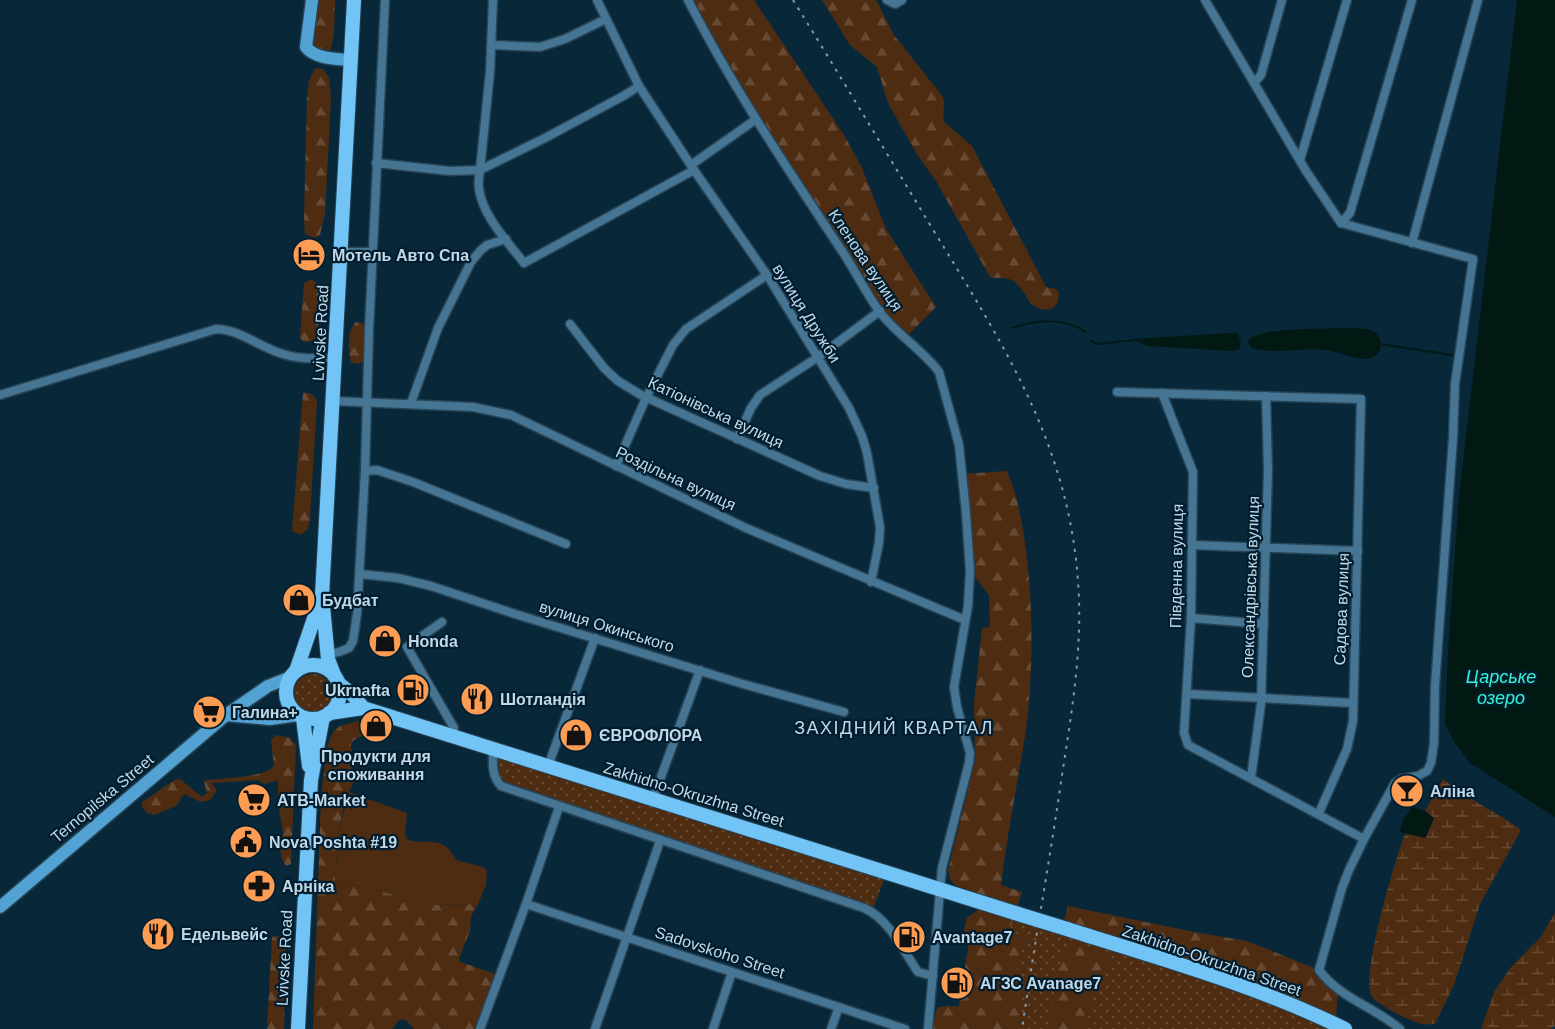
<svg xmlns="http://www.w3.org/2000/svg" width="1555" height="1029" viewBox="0 0 1555 1029" font-family="Helvetica,sans-serif">
  <style>
    .grass { fill: url(#grass-dots) }
    .forest { fill: url(#forest-firs) }
    .wetland { fill: url(#wetland-marsh) }
    .park { fill: #4e2c12 }
    .water { fill: #021813 }
    .lines { fill: none; stroke-linecap: round; stroke-linejoin: round }
    .stream { stroke: #021813; stroke-width: 2 }
    .street-casing { stroke: #264456; stroke-width: 11 }
    .secondary-casing { stroke: #264456; stroke-width: 15 }
    .primary-casing { stroke: #264456; stroke-width: 16 }
    .street { stroke: #457593; stroke-width: 8 }
    .secondary { stroke: #52a3d3; stroke-width: 12 }
    .primary { stroke: #73c4f6; stroke-width: 14 }
    .rail { stroke: #839cac; stroke-width: 2; stroke-dasharray: 3 6; stroke-linecap: butt }
    .primary-bridge-casing { stroke: #264456; stroke-width: 16; stroke-linecap: butt }
    .primary-bridge { stroke: #73c4f6; stroke-width: 14 }
    .labels { text-anchor: middle; stroke-width: 4.5; stroke-linejoin: round; paint-order: stroke }
    .poi-label { font-size: 16px; font-weight: bold; fill: #c3d8e7; stroke: #001e2f; text-anchor: start }
    .street-label { font-size: 16px; fill: #c3d8e7; stroke: #001e2f }
    .water-label { font-size: 18px; font-style: italic; fill: #3af1d0; stroke: #001e2f }
    .neighbourhood-label { font-size: 18px; letter-spacing: 1.5px; fill: #c3d8e7; stroke: #001e2f }
  </style>
  <defs>
    <pattern id="grass-dots" width="8" height="8" patternUnits="userSpaceOnUse" patternTransform="scale(1.5)"><rect width="8" height="8" fill="#4e2c12"/><path d="M2 2h.1M6 6h.1" fill="none" stroke="#664a34" stroke-width="1.8" stroke-linecap="round"/></pattern>
    <pattern id="forest-firs" width="22" height="20" patternUnits="userSpaceOnUse" patternTransform="scale(1.5)"><rect width="22" height="20" fill="#4e2c12"/><path d="M5 1l3.5 6h-7zM16 11l3.5 6h-7z" fill="#664a34"/></pattern>
    <pattern id="wetland-marsh" width="20" height="14" patternUnits="userSpaceOnUse" patternTransform="scale(1.5)"><rect width="20" height="14" fill="#4e2c12"/><path d="M1 5h8M5 5V1M11 12h8M15 12V8" fill="none" stroke="#664a34"/></pattern>
  </defs>
  <rect width="100%" height="100%" fill="#08283a"/>
  <g class="grass">
    <circle cx="313" cy="693" r="19"/>
    <polygon points="496,753 886,874 873,909 503,784 495,770"/>
    <polygon points="980,909 1196,972 1337,1029 931,1029 938,1007 959,1006 969,943 962,941 967,918"/>
  </g>
  <g class="forest">
    <path d="M315,0H335L334,32L331,49L323,52C304,44 313,17 315,0Z"/>
    <polygon points="688,0 754,0 844,135 862,168 886,229 936,307 904,339 880,311 796,182"/>
    <path d="M822,0H876L894,35L943,97L944,104L943,121L972,146L1046,287L1056,289L1059,293L1058,302L1052,309C1027,311 1031,298 1017,284C1008,275 1000,280 990,277L936,181L918,156L888,103L877,67L850,45Z"/>
    <polygon points="315,68 323,69 329,78 331,98 325,213 320,235 315,238 305,234 304,219 307,98 309,81"/>
    <polygon points="310,280 315,281 319,286 318,338 317,341 304,342 300,338 304,283"/>
    <path d="M356,322L362,323C370,333 366,349 363,361L358,364L351,362C349,349 346,332 356,322Z"/>
    <path d="M303,393C310,392 314,395 317,401L310,519L308,529L300,535L292,531Z"/>
    <path d="M1007,471C1011,482 1016,494 1018,505C1034,576 1035,665 1025,736C1017,786 1007,835 1001,885L1022,892L1017,907L955,885L950,879L948,870L975,762L974,703L982,628L990,627L989,595L970,571L963,474Z"/>
    <polygon points="358,721 366,723 362,736 351,742 353,784 346,797 338,835 335,881 406,897 429,897 435,905 478,904 471,916 470,931 458,961 495,974 475,1029 414,1029 406,1020 399,1020 392,1029 313,1029 321,797 327,747 333,732 340,726"/>
    <path d="M276,735L290,738L296,745L291,864L286,866L282,860L280,850L283,833L278,802V780L264,784L258,780L211,783L217,790L210,800L201,802L184,794L176,806L154,815L147,813L142,807V802L176,779H180L202,797L207,793L204,782L206,780C222,778 264,778 274,766L271,740Z"/>
    <polygon points="1068,906 1194,932 1247,941 1319,970 1338,991 1336,1017 1253,983 1064,921"/>
    <polygon points="980,909 1013,919 1009,934 1016,934 1026,929 1015,978 1021,1012 1018,1029 931,1029 938,1007 959,1006 969,943 962,942 967,918"/>
    <polygon points="278,936 286,941 284,1029 267,1029 272,937"/>
    <path d="M1077,943L1107,952L1108,965L1091,997L1087,1029H1051C1053,1006 1053,953 1077,943Z"/>
  </g>
  <g class="wetland">
    <path d="M1443,779C1467,799 1496,811 1521,830L1480,904L1454,985L1435,1024C1431,1024 1426,1025 1422,1024C1412,1022 1375,1004 1371,995C1362,971 1395,860 1405,834L1426,837L1434,818L1425,811Z"/>
    <polygon points="1555,913 1555,1026 1551,1029 1481,1029 1494,992 1511,967 1540,938"/>
  </g>
  <path class="park" d="M349,792L407,813L405,835L408,840C430,845 444,835 456,860L483,867L487,871L486,885L478,904L434,905L429,897H406L335,881L338,835Z"/>
  <g class="water">
    <polygon points="1517,0 1555,0 1555,817 1470,763 1455,743 1445,724 1448,650 1459,496"/>
    <path d="M1357,328C1361,329 1367,328 1371,330C1383,335 1385,354 1371,358C1358,362 1339,351 1326,350C1301,347 1276,355 1252,348L1248,341C1257,326 1337,329 1357,328Z"/>
    <polygon points="1231,333 1237,333 1241,342 1239,349 1233,351 1147,346 1132,339"/>
    <polygon points="1412,807 1425,811 1434,818 1425,838 1400,832 1402,822"/>
  </g>
  <g class="lines">
    <g class="stream">
      <path d="M1012,328C1035,320 1065,317 1086,332"/>
      <polyline points="1091,341 1097,344 1135,340"/>
      <polyline points="1380,344 1452,355"/>
    </g>
    <g class="street-casing">
      <g id="street">
        <polyline points="597,0 639,86"/>
        <path d="M688,0C732,86 785,165 838,245C853,266 864,290 879,311C896,334 923,350 939,372L959,445L966,513L970,571L968,606L954,687L957,707L970,753L969,763L942,868L928,1029"/>
        <polyline points="887,0 895,4 902,0"/>
        <path d="M1205,0L1306,171L1341,223L1473,259L1455,384L1453,438L1435,686L1434,743L1431,763L1427,771L1418,776L1401,779L1395,783L1364,839L1349,870L1342,888L1319,970C1340,998 1374,1007 1400,1029"/>
        <polyline points="492,45 540,47 565,39 606,19"/>
        <polyline points="1254,83 1261,75 1282,0"/>
        <polyline points="1300,160 1347,0"/>
        <polyline points="376,163 450,171 480,170 490,72 493,0"/>
        <polyline points="691,165 755,120"/>
        <path d="M694,170L524,263C508,242 483,217 479,189C478,183 479,176 480,170L547,137L625,95L639,86L694,170L767,275L849,408L862,436L867,453L880,527L879,543L871,582"/>
        <polyline points="1341,223 1350,213 1412,0"/>
        <polyline points="1412,243 1478,0"/>
        <polyline points="341,252 372,252"/>
        <polyline points="570,324 604,368 618,381 641,395 820,476 846,484 874,488"/>
        <polyline points="1117,392 1361,399 1353,721 1347,749 1319,813"/>
        <polyline points="1162,393 1193,472 1191,618 1184,733 1188,745 1364,839"/>
        <path d="M0,395L216,329C239,329 261,348 283,354C300,360 317,358 335,358"/>
        <polyline points="333,401 473,407 511,415 746,528 965,620"/>
        <polyline points="411,403 438,328 471,262 480,251 487,245 506,239"/>
        <polyline points="737,439 751,408 760,395 818,357 880,311"/>
        <polyline points="616,466 646,398 673,345 686,329 767,275"/>
        <polyline points="365,471 377,470 413,482 566,544"/>
        <polyline points="1191,545 1358,551"/>
        <polyline points="360,574 398,578 431,586 515,614 743,684 844,712"/>
        <polyline points="1191,618 1264,624"/>
        <polyline points="442,622 407,647 454,728 452,736"/>
        <polyline points="328,654 339,652 349,648 353,641 357,614 365,471 369,330 385,0"/>
        <polyline points="1188,694 1353,703"/>
        <path d="M493,749C493,763 491,775 501,786L864,908C889,919 903,950 918,972L933,976"/>
        <polyline points="548,766 595,638"/>
        <polyline points="1251,778 1261,704 1268,470 1266,396"/>
        <polyline points="653,799 700,670"/>
        <polyline points="526,904 905,1029"/>
        <polyline points="480,1029 526,904 559,807"/>
        <polyline points="595,1029 660,841"/>
        <polyline points="713,1029 732,972"/>
        <polyline points="831,1029 839,1007"/>
      </g>
    </g>
    <g class="secondary-casing">
      <g id="secondary">
        <path d="M312,0L306,47C315,59 337,59 351,60"/>
        <polyline points="226,715 270,719 298,715"/>
        <polyline points="0,907 226,715 268,686 291,677"/>
      </g>
    </g>
    <g class="primary-casing">
      <g id="primary">
        <circle cx="313" cy="692" r="27"/>
        <polyline points="296,671 320,601"/>
        <polyline points="334,675 328,659 322,596 354,0"/>
        <polyline points="338,683 354,696 363,708"/>
        <polyline points="329,713 363,708 1015,913"/>
        <polyline points="303,718 309,766"/>
        <path d="M1067,929C1161,959 1256,985 1345,1029"/>
        <polyline points="298,1029 311,780 323,717"/>
      </g>
    </g>
    <use href="#street" class="street"/>
    <use href="#secondary" class="secondary"/>
    <use href="#primary" class="primary"/>
    <path class="rail" d="M793,0C839,74 884,149 929,223C1004,346 1074,450 1079,600C1081,661 1070,722 1061,782C1049,864 1034,947 1022,1029"/>
    <g class="primary-bridge-casing">
      <polyline id="primary-bridge" points="1015,913 1067,929"/>
    </g>
    <use href="#primary-bridge" class="primary-bridge"/>
  </g>
  <defs>
    <g id="hotel-disc" transform="scale(1.725)"><circle r="9.5" fill="#fc9d53" stroke="#001e2f"/><path d="M-6-4.5h1.5V1H6V5H4.5V3h-9V5H-6ZM-4 0a1.8 1.8 0 1 1 3.6 0ZM.5 0V-2.5h3Q6-2.5 6 0Z" fill="#111"/></g>
    <g id="shop-disc" transform="scale(1.725)"><circle r="9.5" fill="#fc9d53" stroke="#001e2f"/><path d="M-5-2.5h2.3a2.7 3.5 0 0 1 5.4 0H5L5.5 6h-11ZM-1.5-2.5h3a1.5 2.3 0 0 0-3 0Z" fill="#111"/></g>
    <g id="fuel-disc" transform="scale(1.725)"><circle r="9.5" fill="#fc9d53" stroke="#001e2f"/><path d="M-5.5-6h7V0h2V4h1.3V-2.5L3-4.5l.8-.8L6-3V5H2.5V1h-1V6h-7ZM-4.2-4.7v3.2H.2V-4.7Z" fill="#111"/></g>
    <g id="restaurant-disc" transform="scale(1.725)"><circle r="9.5" fill="#fc9d53" stroke="#001e2f"/><path d="M-5-6h1v4h1v-4h1v4h1v-4h1v5L-1.5 .5V6h-2V.5L-5-1ZM5-6V6H3V1.5H1.5Q1.5-4 5-6Z" fill="#111"/></g>
    <g id="supermarket-disc" transform="scale(1.725)"><circle r="9.5" fill="#fc9d53" stroke="#001e2f"/><path d="M-6-5.5h2.5l.6 2H6L4.5 2H-2.5L-4.4-4H-6ZM-1.5 3.2a1.3 1.3 0 1 0 .1 0ZM3 3.2a1.3 1.3 0 1 0 .1 0Z" fill="#111"/></g>
    <g id="bar-disc" transform="scale(1.725)"><circle r="9.5" fill="#fc9d53" stroke="#001e2f"/><path d="M-6-5H6L.8 .8V4.5H3.5V6h-7V4.5H-.8V.8Z" fill="#111"/></g>
    <g id="civic-disc" transform="scale(1.725)"><circle r="9.5" fill="#fc9d53" stroke="#001e2f"/><path d="M-.6-6.5H3V-4.5H.6V-3L4-1V1h2V6H-6V1h2V-1L-.6-3ZM-1.2 2.5V6h2.4V2.5Z" fill="#111"/></g>
    <g id="pharmacy-disc" transform="scale(1.725)"><circle r="9.5" fill="#fc9d53" stroke="#001e2f"/><path d="M-2-6h4v4h4v4h-4v4h-4v-4h-4v-4h4Z" fill="#111"/></g>
  </defs>
  <g fill-rule="evenodd">
    <use href="#hotel-disc" x="309" y="255"/>
    <use href="#shop-disc" x="299" y="600"/>
    <use href="#shop-disc" x="385" y="641"/>
    <use href="#fuel-disc" x="413" y="690"/>
    <use href="#restaurant-disc" x="477" y="699"/>
    <use href="#supermarket-disc" x="209" y="712"/>
    <use href="#shop-disc" x="376" y="726"/>
    <use href="#shop-disc" x="576" y="735"/>
    <use href="#bar-disc" x="1407" y="791"/>
    <use href="#supermarket-disc" x="254" y="800"/>
    <use href="#civic-disc" x="246" y="842"/>
    <use href="#pharmacy-disc" x="259" y="886"/>
    <use href="#restaurant-disc" x="158" y="934"/>
    <use href="#fuel-disc" x="909" y="937"/>
    <use href="#fuel-disc" x="957" y="983"/>
  </g>
  <g class="labels">
    <g class="poi-label">
      <text x="332" y="261">Мотель Авто Спа</text>
      <text x="322" y="606">Будбат</text>
      <text x="408" y="647">Honda</text>
      <text x="390" y="696" text-anchor="end">Ukrnafta</text>
      <text x="500" y="705">Шотландія</text>
      <text x="232" y="718">Галина+</text>
      <text x="599" y="741">ЄВРОФЛОРА</text>
      <text x="376" y="762" text-anchor="middle">Продукти для<tspan x="376" dy="18">споживання</tspan></text>
      <text x="1430" y="797">Аліна</text>
      <text x="277" y="806">ATB-Market</text>
      <text x="269" y="848">Nova Poshta #19</text>
      <text x="282" y="892">Арніка</text>
      <text x="181" y="940">Едельвейс</text>
      <text x="932" y="943">Avantage7</text>
      <text x="980" y="989">АГЗС Avanage7</text>
    </g>
    <g class="street-label">
      <text transform="translate(866 260) rotate(56)" y="6">Кленова вулиця</text>
      <text transform="translate(807 313) rotate(58)" y="6">вулиця Дружби</text>
      <text transform="translate(320 333) rotate(-87)" y="6">Lvivske Road</text>
      <text transform="translate(716 412) rotate(25)" y="6">Катіонівська вулиця</text>
      <text transform="translate(676 478) rotate(25)" y="6">Роздільна вулиця</text>
      <text transform="translate(1176 566) rotate(-89)" y="6">Південна вулиця</text>
      <text transform="translate(1250 587) rotate(-88)" y="6">Олександрівська вулиця</text>
      <text transform="translate(1341 609) rotate(-88)" y="6">Садова вулиця</text>
      <text transform="translate(607 626) rotate(17)" y="6">вулиця Окинського</text>
      <text transform="translate(694 794) rotate(17)" y="6">Zakhidno-Okruzhna Street</text>
      <text transform="translate(102 798) rotate(-40)" y="6">Ternopilska Street</text>
      <text transform="translate(720 952) rotate(18)" y="6">Sadovskoho Street</text>
      <text transform="translate(284 958) rotate(-87)" y="6">Lvivske Road</text>
      <text transform="translate(1212 960) rotate(19)" y="6">Zakhidno-Okruzhna Street</text>
    </g>
    <g class="water-label">
      <text x="1501" y="683">Царське<tspan x="1501" dy="21">озеро</tspan></text>
    </g>
    <g class="neighbourhood-label">
      <text x="894" y="734">ЗАХІДНИЙ КВАРТАЛ</text>
    </g>
  </g>
</svg>
